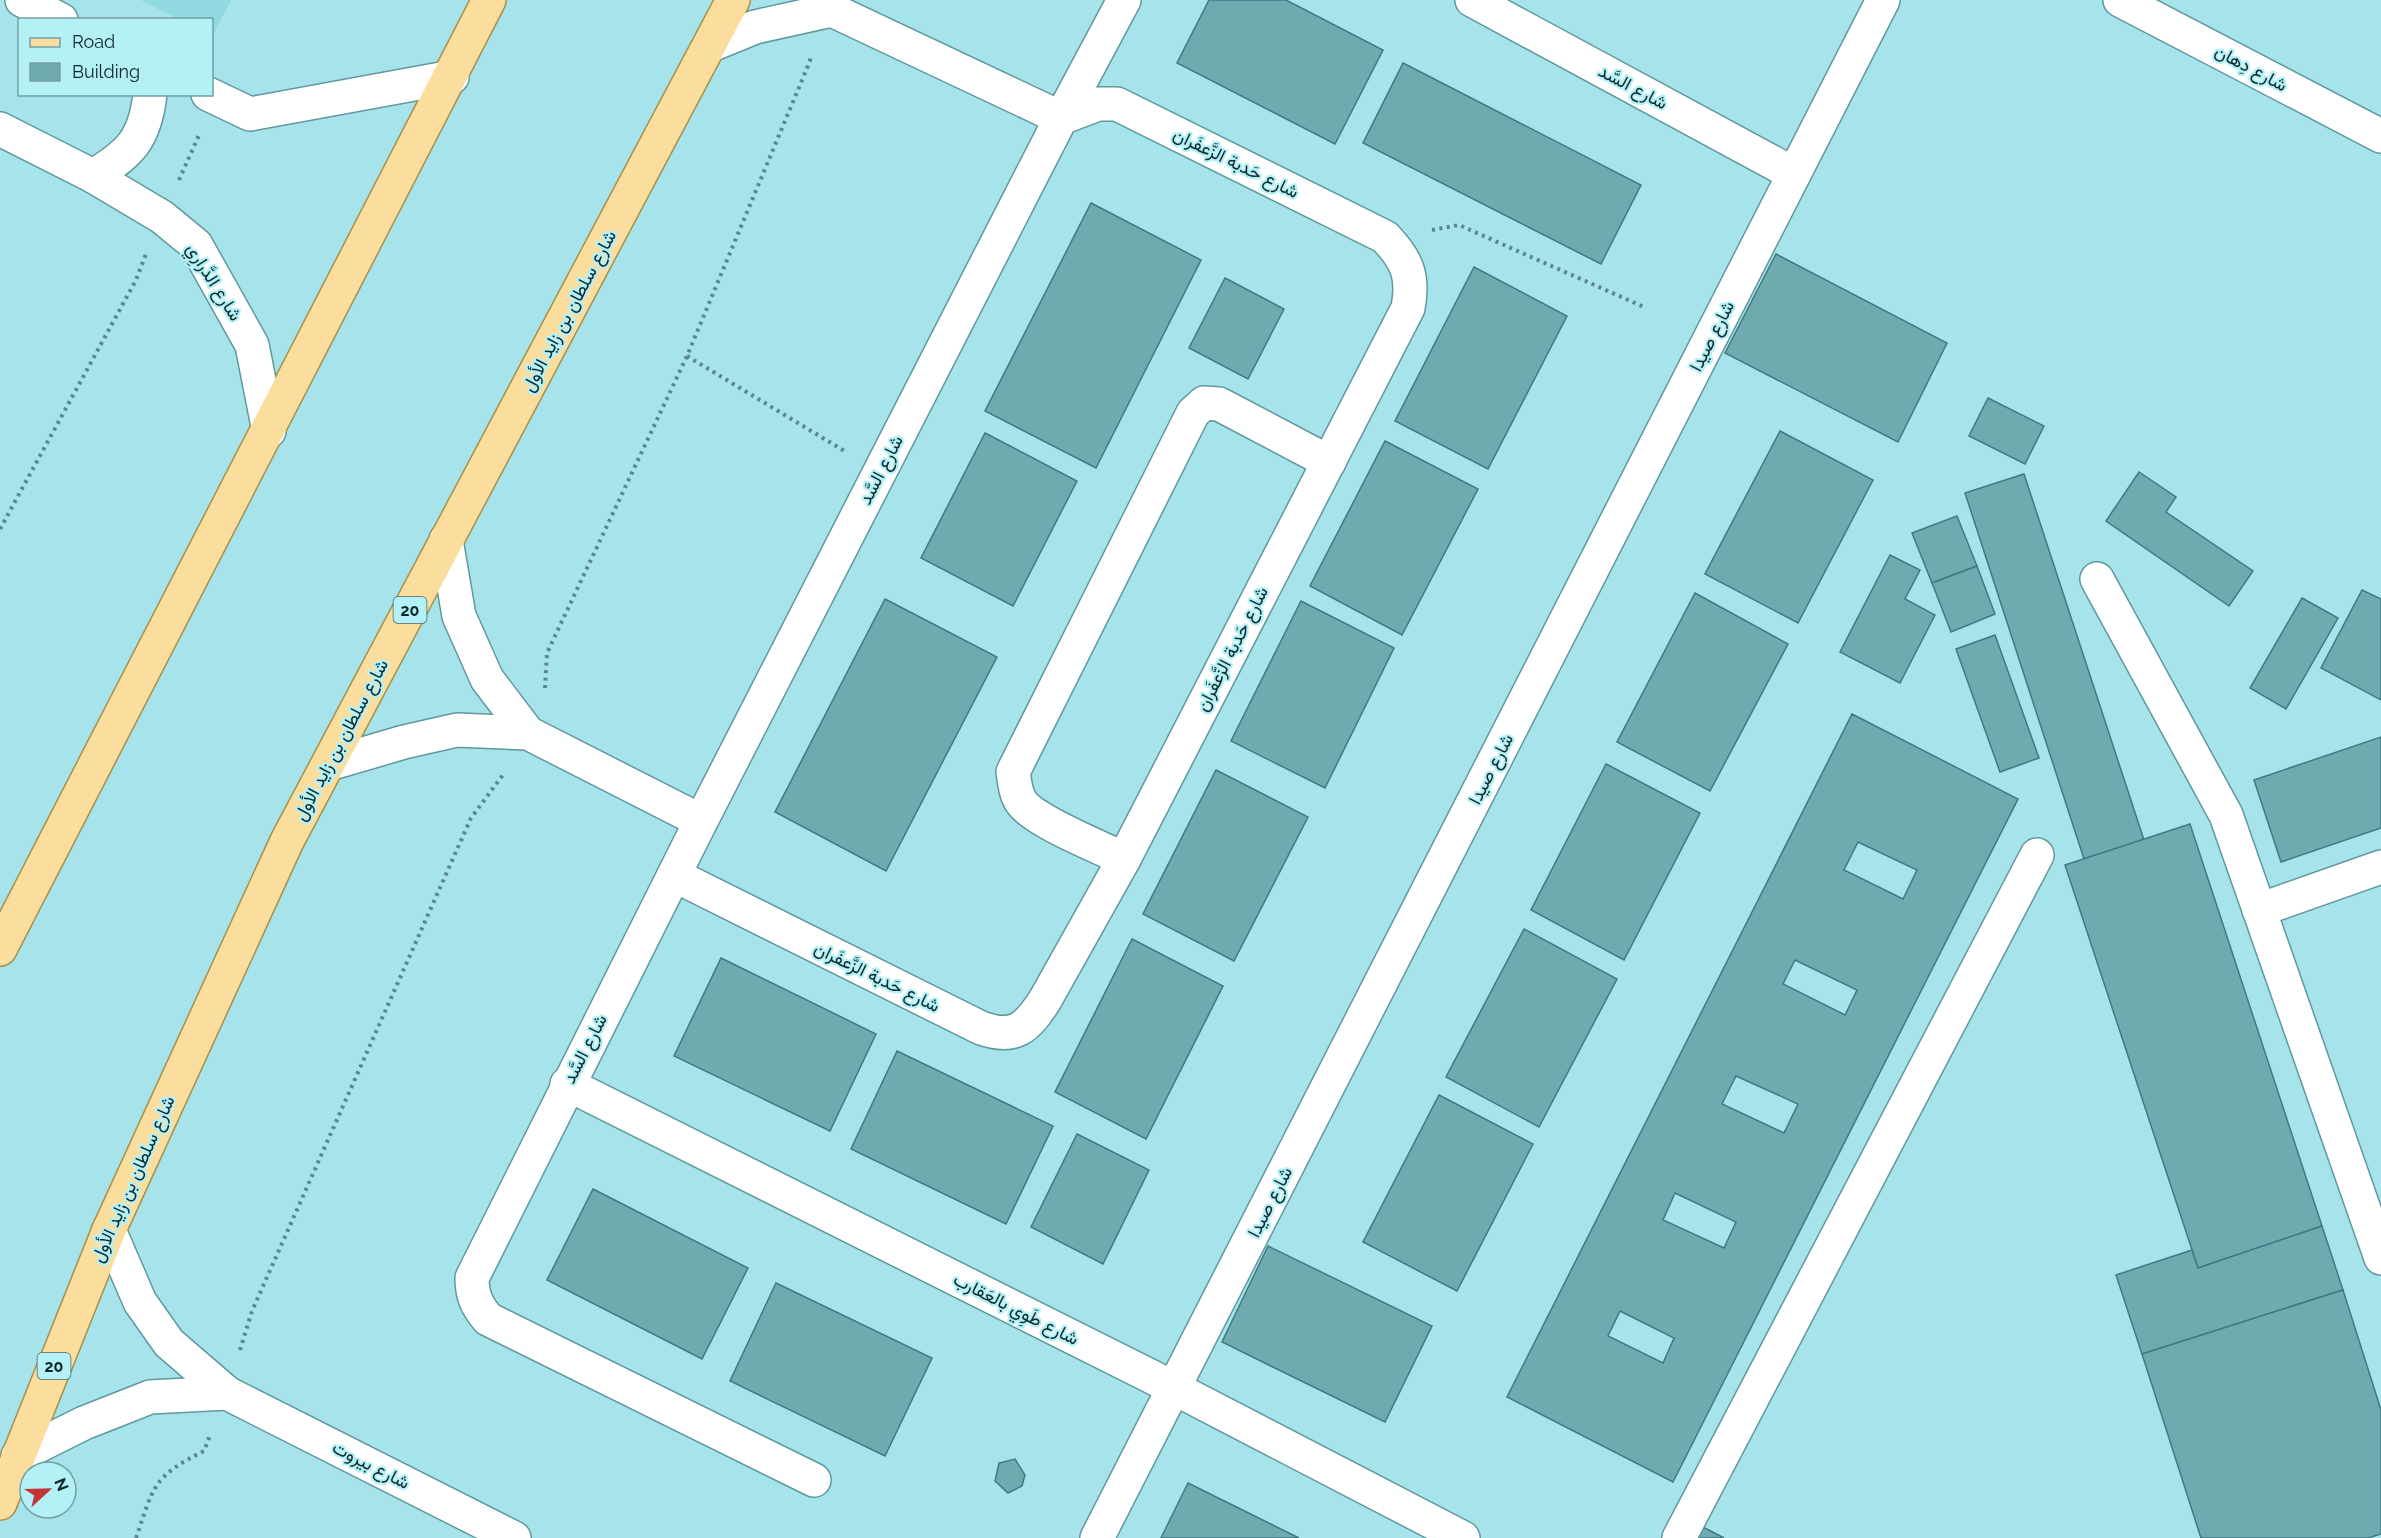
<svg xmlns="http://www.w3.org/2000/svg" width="2381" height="1538" viewBox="0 0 2381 1538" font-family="Raleway,Vazirmatn,sans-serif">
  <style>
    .built { fill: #92d8e0 }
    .building { fill: #6faab0; stroke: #407a81; stroke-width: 1.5; fill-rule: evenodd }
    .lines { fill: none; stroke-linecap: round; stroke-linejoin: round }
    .minor-casing { stroke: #5f999f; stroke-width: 36 }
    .major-casing { stroke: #a6904b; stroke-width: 36 }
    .path { stroke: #5b868b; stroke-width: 4; stroke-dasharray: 3 4.5; stroke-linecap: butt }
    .minor { stroke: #fff; stroke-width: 33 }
    .major { stroke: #fbde9e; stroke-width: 33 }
    .labels { text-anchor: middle; stroke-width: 4.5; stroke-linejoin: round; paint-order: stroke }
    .shield { fill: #b4f1f7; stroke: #406468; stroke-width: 1.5 }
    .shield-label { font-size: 16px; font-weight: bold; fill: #0e272a }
    .street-label { font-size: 18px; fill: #0e272a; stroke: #b4f1f7 }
  </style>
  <rect width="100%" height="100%" fill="#a7e3ea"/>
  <polygon class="built" points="141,0 231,0 212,37 212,20 178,19"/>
  <g class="building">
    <polygon points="1209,0 1286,0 1383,50 1335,144 1177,63"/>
    <polygon points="1403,63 1641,185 1601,264 1363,143"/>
    <polygon points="1091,203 1201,260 1096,468 985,411"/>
    <polygon points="1776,254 1947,343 1898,442 1725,353"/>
    <polygon points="1474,267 1567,316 1488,469 1395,421"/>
    <polygon points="1225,278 1284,309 1248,379 1189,348"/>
    <polygon points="1988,398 2044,426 2025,464 1969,436"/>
    <polygon points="1780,431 1873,480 1798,623 1705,574"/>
    <polygon points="985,433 1077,481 1013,606 921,558"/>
    <polygon points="1385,441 1478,489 1402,635 1310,586"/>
    <polygon points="2139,472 2176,497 2166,512 2253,571 2229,606 2106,521"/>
    <polygon points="2024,474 2144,840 2084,859 1965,493"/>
    <polygon points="1957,516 1977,566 1932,583 1912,533"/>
    <polygon points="1890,555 1920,570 1905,599 1935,615 1900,683 1840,652"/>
    <polygon points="1977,566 1995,614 1951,632 1932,583"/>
    <polygon points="2362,590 2381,599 2381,700 2321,668"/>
    <polygon points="1695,593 1788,644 1710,791 1617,742"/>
    <polygon points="2302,598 2338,618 2286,709 2250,688"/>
    <polygon points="885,599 997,657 886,871 775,812"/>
    <polygon points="1301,601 1394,648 1325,788 1231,741"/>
    <polygon points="1995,635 2039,758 2000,772 1956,649"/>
    <path d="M1852,714L2018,799L1673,1482L1507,1397ZM1858,842L1917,870L1903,899L1844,870ZM1795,960L1857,990L1845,1015L1783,984ZM1736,1076L1798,1104L1784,1133L1722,1104ZM1675,1193L1736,1222L1724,1248L1663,1220ZM1620,1311L1674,1338L1663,1363L1608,1336Z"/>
    <polygon points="2381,737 2381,828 2281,862 2254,780"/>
    <polygon points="1606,764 1700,813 1624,960 1531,910"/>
    <polygon points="1216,770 1308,817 1234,961 1143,914"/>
    <polygon points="2190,824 2322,1226 2198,1268 2065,865"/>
    <polygon points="1524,929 1617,979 1539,1127 1446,1077"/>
    <polygon points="1132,939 1223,986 1146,1139 1055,1092"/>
    <polygon points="721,958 876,1034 830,1131 674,1056"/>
    <polygon points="897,1051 1053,1126 1006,1224 851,1149"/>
    <polygon points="1439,1095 1533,1144 1457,1291 1363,1242"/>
    <polygon points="1077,1134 1149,1170 1103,1264 1031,1227"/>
    <polygon points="593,1189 748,1268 702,1359 547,1280"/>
    <polygon points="2322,1226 2343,1290 2142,1354 2116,1275 2192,1250 2198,1268"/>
    <polygon points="1268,1246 1432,1326 1385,1422 1222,1342"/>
    <polygon points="776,1283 932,1358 885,1456 730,1381"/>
    <polygon points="2343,1290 2381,1410 2381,1534 2368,1538 2201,1538 2142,1354"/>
    <polygon points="1015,1459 1025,1475 1022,1486 1008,1493 995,1481 999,1463"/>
    <polygon points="1188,1483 1299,1538 1161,1538"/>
    <polygon points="1703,1527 1724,1538 1697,1538"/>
  </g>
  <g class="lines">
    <g class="minor-casing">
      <g id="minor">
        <polyline points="22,0 61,20"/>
        <polyline points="1472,0 1794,174"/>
        <polyline points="2120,0 2381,136"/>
        <polyline points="208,94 250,114 452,77"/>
        <polyline points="0,129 93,176 162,217 196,245 252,345 269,431"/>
        <path d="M93,176C130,154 145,139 150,94"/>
        <polyline points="446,540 459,616 487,679 528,733"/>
        <polyline points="2097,579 2226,815 2381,1258"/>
        <polyline points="329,764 404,742 457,730 528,733 701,821"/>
        <path d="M1124,859C1100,847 1036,822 1022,803C1015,794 1015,782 1013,772L1193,413L1204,403L1219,404L1329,462"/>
        <path d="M674,875L981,1028C1015,1040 1027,1028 1045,1000L1124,859L1408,308C1414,276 1407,260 1385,237L1117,104H1098L1061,118L832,10L755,27L711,45"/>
        <polyline points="2259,910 2381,867"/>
        <polyline points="567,1084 1174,1388 1463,1538"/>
        <polyline points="109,1230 140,1302 169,1343 227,1393 514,1538"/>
        <polyline points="18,1456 84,1423 150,1397 227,1393"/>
        <path d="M814,1480L488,1319C477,1306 472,1296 472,1278L701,821L1061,118L1124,0"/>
        <polyline points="1097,1538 1883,0"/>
        <polyline points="1679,1538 2037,855"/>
      </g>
    </g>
    <g class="major-casing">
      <g id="major">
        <polyline points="0,949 489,0"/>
        <polyline points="0,1503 109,1230 287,841 733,0"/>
      </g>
    </g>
    <g class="path">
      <polyline points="179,180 199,135"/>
      <polyline points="1432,230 1459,225 1644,307"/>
      <polyline points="687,356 846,452"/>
      <polyline points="0,529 136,280 146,254"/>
      <polyline points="545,688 547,653 687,356 810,61 810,55"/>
      <polyline points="240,1350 252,1311 471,818 505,772"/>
      <path d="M136,1538C154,1486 152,1477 204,1451L210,1435"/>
    </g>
    <use href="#minor" class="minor"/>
    <use href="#major" class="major"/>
  </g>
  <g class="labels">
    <g class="shield">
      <rect x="393.5" y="597" width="33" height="26" rx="4.5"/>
      <rect x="37.5" y="1353" width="33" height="26" rx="4.5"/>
    </g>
    <g class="shield-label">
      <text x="410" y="616">20</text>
      <text x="54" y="1372">20</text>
    </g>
    <g class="street-label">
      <text transform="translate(2251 68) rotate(28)" y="6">شارع دِهان</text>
      <text transform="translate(1633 87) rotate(28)" y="6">شارع السَّد</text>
      <text transform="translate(1236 163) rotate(26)" y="6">شارع حَدبة الزَّعفَران</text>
      <text transform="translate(214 282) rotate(58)" y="6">شارع الدَّرارِي</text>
      <text transform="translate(569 311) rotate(-62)" y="6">شارع سلطان بن زايد الأول</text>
      <text transform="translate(1712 336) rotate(-63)" y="6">شارع صيدا</text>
      <text transform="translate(881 470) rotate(-63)" y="6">شارع السَّد</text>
      <text transform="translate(1232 649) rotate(-63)" y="6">شارع حَدبة الزَّعفَران</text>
      <text transform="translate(341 740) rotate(-62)" y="6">شارع سلطان بن زايد الأول</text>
      <text transform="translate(1491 769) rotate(-63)" y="6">شارع صيدا</text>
      <text transform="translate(877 977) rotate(26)" y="6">شارع حَدبة الزَّعفَران</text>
      <text transform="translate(585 1049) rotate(-63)" y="6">شارع السَّد</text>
      <text transform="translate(133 1179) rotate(-66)" y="6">شارع سلطان بن زايد الأول</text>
      <text transform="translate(1270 1202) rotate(-63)" y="6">شارع صيدا</text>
      <text transform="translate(1016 1309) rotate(27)" y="6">شارع طَوِي بالعَقارب</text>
      <text transform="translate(371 1465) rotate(27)" y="6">شارع بيروت</text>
    </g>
  </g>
  <rect x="18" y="18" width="195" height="78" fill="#b4f1f7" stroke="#72a0a5" stroke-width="1.5"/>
  <rect x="30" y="38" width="30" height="9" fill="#fbde9e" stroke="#72a0a5" stroke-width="1.5"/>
  <text x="72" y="48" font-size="18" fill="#0e272a">Road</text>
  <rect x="30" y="63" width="30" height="18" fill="#6faab0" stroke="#72a0a5" stroke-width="1.5"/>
  <text x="72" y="78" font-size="18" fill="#0e272a">Building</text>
  <g transform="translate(48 1490) rotate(68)"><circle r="28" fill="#b4f1f7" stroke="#72a0a5" stroke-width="1.5"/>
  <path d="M0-4.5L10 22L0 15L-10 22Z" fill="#c33436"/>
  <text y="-9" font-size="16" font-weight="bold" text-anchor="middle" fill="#0e272a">N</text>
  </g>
</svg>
